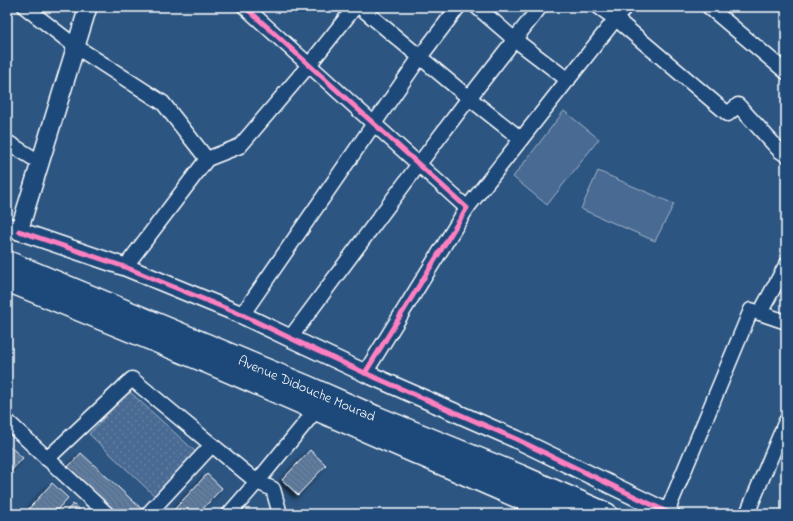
<svg xmlns="http://www.w3.org/2000/svg" width="793" height="521" viewBox="0 0 793 521" font-family="'Indie Flower',sans-serif">
  <style>
    .grass { fill: url(#grass-dots); stroke: #a4b5c8 }
    .garden { fill: #486b92; stroke: #a4b5c8 }
    .building { fill: url(#building-back-hatch); stroke: #fff; filter: url(#shadow) }
    .lines { fill: none; stroke-linecap: round; stroke-linejoin: round }
    .minor-casing { stroke: #fff; stroke-width: 17 }
    .tertiary-casing { stroke: #fff; stroke-width: 20 }
    .primary-casing { stroke: #fff; stroke-width: 25 }
    .minor { stroke: #1f4a7a; stroke-width: 14 }
    .tertiary { stroke: #1f4a7a; stroke-width: 17 }
    .primary { stroke: #1f4a7a; stroke-width: 22 }
    .cycleway-casing { stroke: #1f4a7a; stroke-width: 8 }
    .cycleway { stroke: #ff80c0; stroke-width: 5 }
    .labels { text-anchor: middle; stroke-width: 3; stroke-linejoin: round; paint-order: stroke }
    .street-label { font-size: 14px; fill: #fff; stroke: #1f4a7a }
  </style>
  <defs>
    <pattern id="grass-dots" width="8" height="8" patternUnits="userSpaceOnUse"><rect width="8" height="8" fill="#486b92"/><path d="M2 2h.1M6 6h.1" fill="none" stroke="#6381a2" stroke-width="1.8" stroke-linecap="round"/></pattern>
    <pattern id="building-back-hatch" width="6" height="6" patternUnits="userSpaceOnUse"><rect width="6" height="6" fill="#5e7c9f"/><path d="M-1 5l2 2M0 0l6 6M5-1l2 2" fill="none" stroke="#56667a"/></pattern>
    <filter id="shadow"><feDropShadow dx="-3.5" dy="3.5" stdDeviation="2" flood-color="#0009"/></filter>
  </defs>
  <rect width="100%" height="100%" fill="#2c5582"/>
  <filter id="ink" filterUnits="userSpaceOnUse"><feTurbulence type="fractalNoise" baseFrequency=".025" numOctaves="2"/><feDisplacementMap in="SourceGraphic" scale="8" xChannelSelector="R" yChannelSelector="G"/><feConvolveMatrix kernelMatrix="1 2 1 2 8 2 1 2 1" color-interpolation-filters="sRGB"/></filter>
  <g filter="url(#ink)">
    <polygon class="grass" points="129,391 198,454 157,498 89,434"/>
    <g class="garden">
      <polygon points="564,111 599,139 547,205 513,177"/>
      <polygon points="598,171 674,204 655,241 581,209"/>
    </g>
    <g class="building">
      <polygon points="7,444 23,458 7,475"/>
      <polygon points="310,450 326,465 298,495 282,480"/>
      <polygon points="81,453 145,512 143,514 116,514 67,468"/>
      <polygon points="207,474 222,488 198,514 170,514"/>
      <polygon points="52,483 68,498 53,514 24,514"/>
      <polygon points="73,504 84,514 64,514"/>
    </g>
    <g class="lines">
      <g class="minor-casing">
        <g id="minor">
          <polyline points="25,7 75,46 163,103 207,159"/>
          <polyline points="245,7 467,208 365,373"/>
          <polyline points="360,7 469,98 521,139"/>
          <polyline points="477,7 514,39 568,80"/>
          <polyline points="599,7 616,19 728,114 738,105 780,151 786,155"/>
          <polyline points="709,7 786,72"/>
          <polyline points="7,142 41,163"/>
          <polyline points="467,208 625,7"/>
          <polyline points="125,267 207,159 240,146 309,65 355,7"/>
          <polyline points="760,313 786,265"/>
          <polyline points="242,315 420,57 458,7"/>
          <polyline points="290,338 419,164 469,98 540,7"/>
          <polyline points="7,421 107,514"/>
          <polyline points="47,459 132,379 257,482 273,489 280,514"/>
          <polyline points="667,512 751,310 786,322"/>
          <polyline points="148,514 212,445"/>
          <polyline points="229,514 257,482 316,410"/>
          <polyline points="747,514 786,421"/>
        </g>
      </g>
      <g class="tertiary-casing">
        <g id="tertiary">
          <polyline points="7,226 19,231 88,7"/>
          <polyline points="19,231 125,267 242,315 290,338 365,373 516,439 671,514"/>
        </g>
      </g>
      <g class="primary-casing">
        <g id="primary">
          <polyline points="7,262 307,387 375,417 520,476 606,514"/>
          <polyline points="7,280 210,363 558,514"/>
        </g>
      </g>
      <use href="#minor" class="minor"/>
      <use href="#tertiary" class="tertiary"/>
      <use href="#primary" class="primary"/>
      <g class="cycleway-casing">
        <g id="cycleway">
          <polyline points="245,7 467,208 365,373"/>
          <polyline points="19,231 125,267 242,315 290,338 365,373 516,439 671,514"/>
        </g>
      </g>
      <use href="#cycleway" class="cycleway"/>
    </g>
  </g>
  <g class="labels">
    <g class="street-label">
      <text transform="translate(307 388) rotate(23)" y="5">Avenue Didouche Mourad</text>
    </g>
  </g>
  <rect width="793" height="521" fill="none" stroke="#1f4a7a" stroke-width="24"/>
  <rect x="12" y="12" width="769" height="497" fill="none" stroke="#fff" stroke-width="1.5" filter="url(#ink)"/>
</svg>
